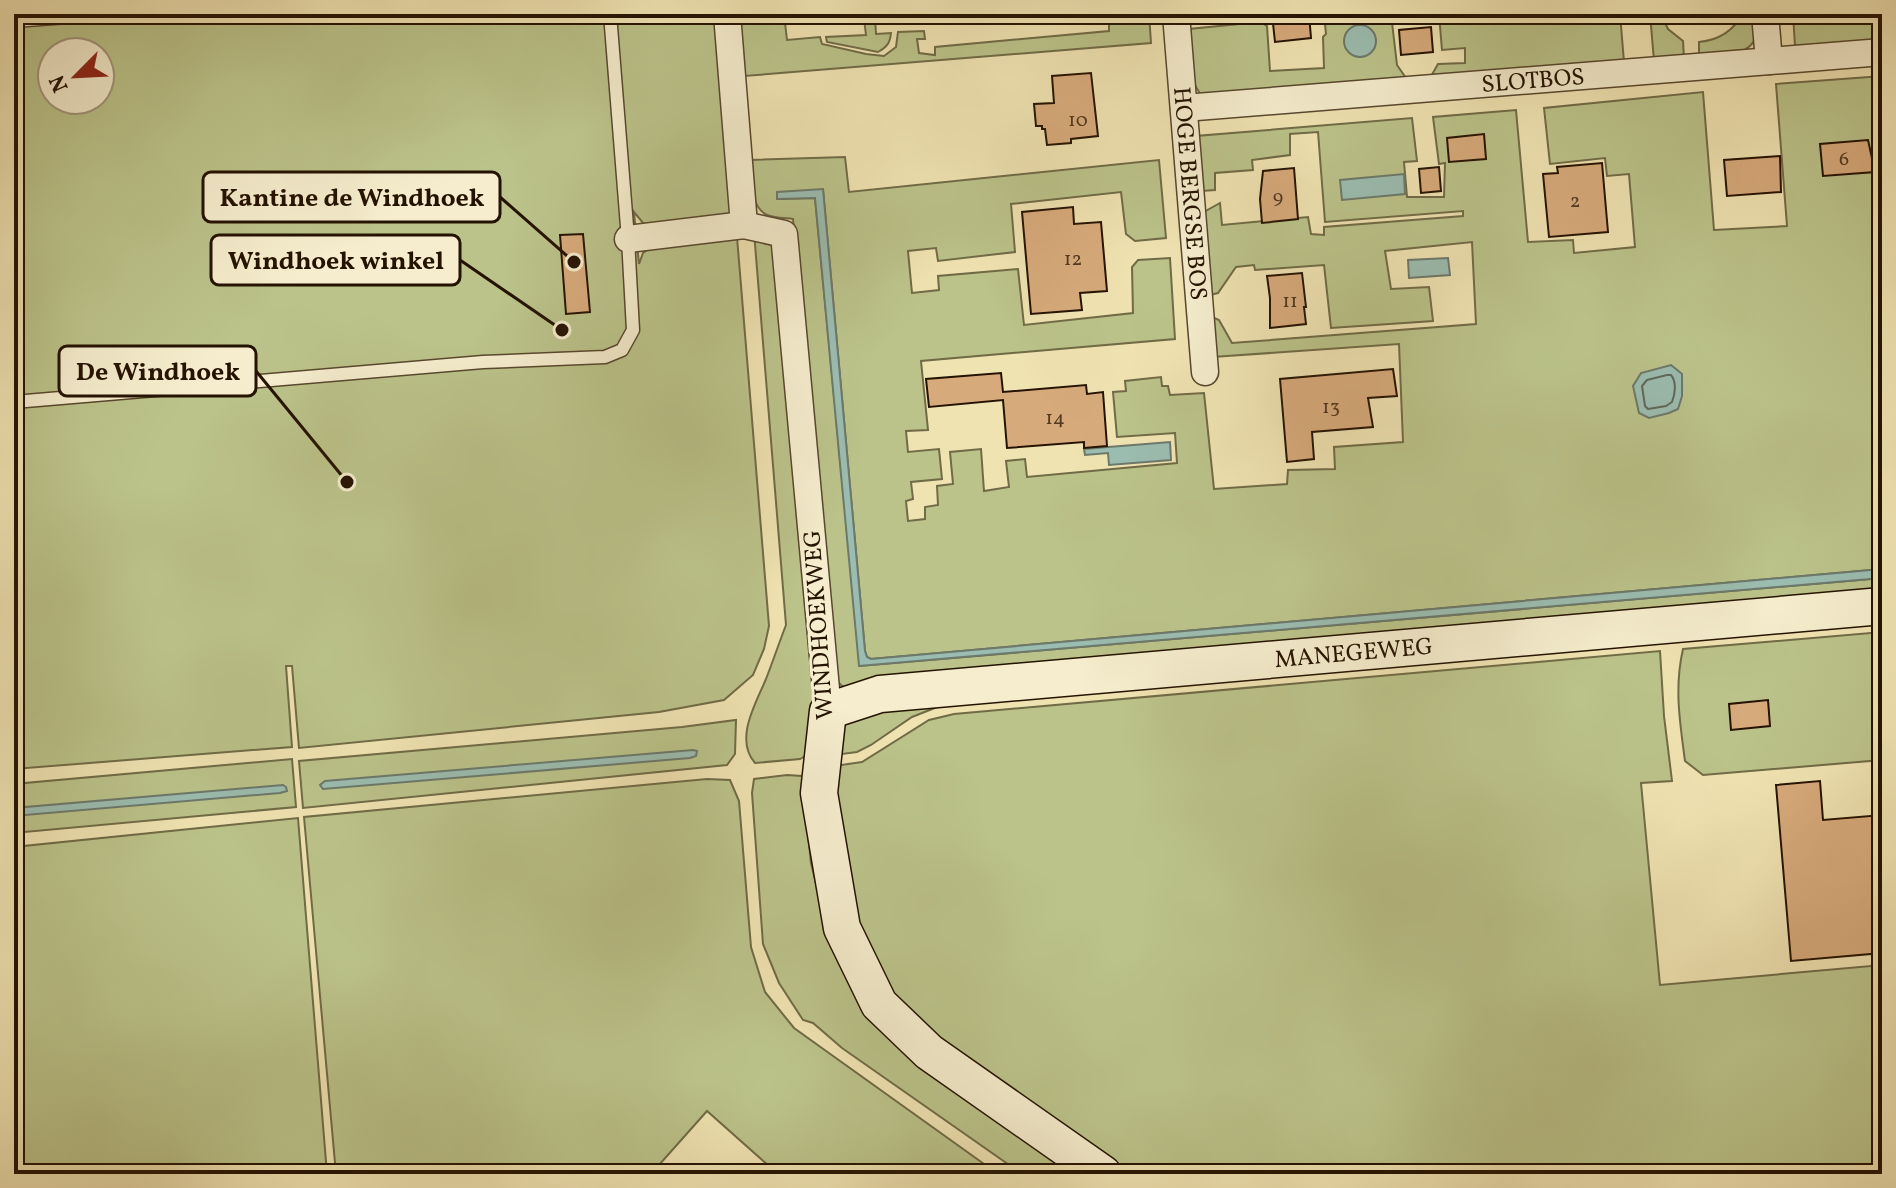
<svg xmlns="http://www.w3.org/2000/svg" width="1896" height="1188" viewBox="0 0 1896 1188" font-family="Vollkorn,serif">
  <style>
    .green { fill: #bbc38a; stroke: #706b46; stroke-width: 2; fill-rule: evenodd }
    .water { fill: #9bbdb1; stroke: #6c796b; stroke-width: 2 }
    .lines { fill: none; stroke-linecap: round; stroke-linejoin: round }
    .shore { stroke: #60685a; stroke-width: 2 }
    .building { fill: #d7aa7b; stroke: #251302; stroke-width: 2 }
    .lane-casing { stroke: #58472e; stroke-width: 15 }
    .street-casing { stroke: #58472e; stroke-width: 29 }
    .secondary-casing { stroke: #251302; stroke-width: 39 }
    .lane { stroke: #f5edcd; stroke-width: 12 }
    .street { stroke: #f5edcd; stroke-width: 26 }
    .secondary { stroke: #f5edcd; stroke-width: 36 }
    .labels { text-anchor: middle; stroke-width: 6; stroke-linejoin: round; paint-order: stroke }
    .number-label { font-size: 20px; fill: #523920 }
    .street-label { font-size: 24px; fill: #251302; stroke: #f5edcd }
    .leader { fill: none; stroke: #251302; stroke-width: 3 }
    .callout-dot { fill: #251302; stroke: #f5edcd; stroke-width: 3 }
    .callout { fill: #f5edcd; stroke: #251302; stroke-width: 3 }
    .callout-label { font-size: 26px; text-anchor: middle; font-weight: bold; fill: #251302 }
  </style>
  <rect width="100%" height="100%" fill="#f0e3b2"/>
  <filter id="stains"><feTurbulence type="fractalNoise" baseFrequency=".0025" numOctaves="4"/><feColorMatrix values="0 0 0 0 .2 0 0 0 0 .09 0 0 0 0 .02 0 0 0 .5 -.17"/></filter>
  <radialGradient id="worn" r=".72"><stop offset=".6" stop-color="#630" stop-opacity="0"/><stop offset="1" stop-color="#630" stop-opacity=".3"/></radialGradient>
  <g class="green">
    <path d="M14,14H720L731,217L654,229L643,223L634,212L639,264L643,253L653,246L737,237L769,626L764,649L753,675L724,700L659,712L299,748L292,666H286L292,747L14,769ZM52,52H100V100H52Z"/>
    <polygon points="739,14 784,14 787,40 820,37 822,44 866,54 884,56 896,47 898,32 924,31 925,39 917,39 919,53 935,55 935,47 1109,31 1109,14 1149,14 1151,43 744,76"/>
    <path d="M1324,14H1391L1397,65L1408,81L1205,99C1186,82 1190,52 1189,29L1260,22L1267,26L1270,71L1324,68L1323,37L1326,34Z"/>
    <polygon points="1399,14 1620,14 1624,62 1429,80 1438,64 1465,63 1465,48 1442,50 1439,14 1399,18"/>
    <polygon points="1650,14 1661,14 1668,29 1683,41 1684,58 1654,61"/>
    <path d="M1742,14H1757C1757,20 1758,28 1757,34C1750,59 1719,55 1699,56V42C1719,40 1733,32 1742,14Z"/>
    <polygon points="1793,14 1864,14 1876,17 1878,41 1795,46"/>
    <path d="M875,18L876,34L891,33C890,43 887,47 878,52L827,42L826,37L866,35L864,19Z"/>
    <path d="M1882,76V569L871,659L867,657L865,651L823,190L778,199L815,198L860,666L1882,578V595L852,691L842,686L834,678L793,219C785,218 775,218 767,215C749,206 752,178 750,160L845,157L849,192L1159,160L1166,238L1135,241L1126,234L1121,192L1011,204L1015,252L938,261L936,248L908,251L912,293L939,290L938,276L1018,269L1024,325L1133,313L1132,267L1138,260L1170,258L1175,339L921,361L928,430L906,431L908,452L939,449L942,479L911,482L913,499L906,501L908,521L925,519V507L938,505L937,486L953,484L950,452L981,449L984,491L1009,487L1006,461L1025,459L1027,477L1177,463L1175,433L1117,437L1113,392L1126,391L1125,381L1161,377L1162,386H1168L1170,395L1204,393L1214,489L1287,484L1288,470L1335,469L1334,447L1403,442L1399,344L1213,357L1210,316L1219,320L1232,343L1476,324L1472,242L1385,251L1391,289L1429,287L1433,321L1331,328L1324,265L1255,270L1254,265L1236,267L1218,293L1210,295L1202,213L1220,203L1222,225L1308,217L1311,234L1324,235V227L1463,216V211L1325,222L1318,132L1290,134V155L1252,160L1253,170L1215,173V190L1202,191L1196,136L1412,118L1417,161L1404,162L1407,197H1444L1445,163L1439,164L1433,117L1516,110L1528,242L1573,240L1574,253L1635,247L1629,174L1607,176L1605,158L1550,164L1544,108L1703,92L1714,230L1787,226L1776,84Z"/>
    <path d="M754,232L768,239L776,251L817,682L809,754L800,759L755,763C734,739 756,703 766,679C773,661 779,643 786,625Z"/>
    <path d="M1882,632V760L1703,775L1685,761C1680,723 1674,688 1683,649Z"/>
    <polygon points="1660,651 1664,716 1672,781 1641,783 1660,985 1882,965 1882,1174 1127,1174 930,1035 897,999 868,957 844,864 834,766 862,762 929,720 954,714"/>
    <polygon points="945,704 912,717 871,745 857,752 842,754 838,740 843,722 876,709"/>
    <polygon points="736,720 735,754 727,765 303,808 299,761 682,727"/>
    <polygon points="292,759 296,807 14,833 14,784"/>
    <polygon points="787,775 802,776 811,863 822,908 839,956 1077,1174 1018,1174 1012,1167 842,1048 813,1023 803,1020 779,983 763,944 752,793 754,779"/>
    <polygon points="707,779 730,780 739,801 751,947 765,992 794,1028 998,1174 778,1174 707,1111 651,1174 336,1174 304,817"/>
    <polygon points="298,818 327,1174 14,1174 14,847"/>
  </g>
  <g class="water">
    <circle cx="1360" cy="41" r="16"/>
    <polygon points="1404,174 1405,194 1342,200 1340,180"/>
    <polygon points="823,189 865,651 867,657 871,659 1882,569 1882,578 859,666 815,198 777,199 777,192"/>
    <polygon points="1448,258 1450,275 1409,278 1408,260"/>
    <polygon points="1671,365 1682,374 1682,396 1678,409 1669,413 1649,418 1639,413 1633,386 1641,373"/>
    <polygon points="1170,442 1171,460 1109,465 1108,453 1085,455 1084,449"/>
    <polygon points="693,750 697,751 696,756 690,758 323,789 320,785 325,781"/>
    <polygon points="283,785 286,787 287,791 280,793 14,816 14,808"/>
  </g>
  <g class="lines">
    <path class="shore" d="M1667,375H1671C1677,382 1675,394 1672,402L1666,406L1648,409L1645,406L1642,386L1647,380Z"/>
  </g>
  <g class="building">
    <polygon points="1272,14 1309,14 1311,38 1275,42"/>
    <polygon points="1431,27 1433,52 1401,55 1399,30"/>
    <polygon points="1091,73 1098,136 1071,139 1071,143 1047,145 1045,129 1042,129 1042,126 1036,126 1034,104 1054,103 1052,76"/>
    <polygon points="1484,134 1486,159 1449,162 1447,138"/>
    <polygon points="1868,140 1875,172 1823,176 1820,144"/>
    <polygon points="1780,156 1781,192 1727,196 1724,160"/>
    <polygon points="1602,163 1608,232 1549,237 1543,174 1558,173 1557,167"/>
    <polygon points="1439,167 1441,191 1421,193 1419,169"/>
    <polygon points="1294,168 1298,219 1262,223 1260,199 1263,171"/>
    <polygon points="1073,207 1074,224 1101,222 1107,291 1080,293 1082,310 1031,314 1022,212"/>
    <polygon points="583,234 590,312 566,314 560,235"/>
    <polygon points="1302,273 1306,307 1304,307 1306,324 1270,328 1270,298 1267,276"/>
    <polygon points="1393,369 1397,396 1368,398 1373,427 1312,432 1314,459 1287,462 1280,379"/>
    <polygon points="1001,373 1003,392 1086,385 1087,394 1103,392 1107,446 1084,448 1084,442 1007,448 1003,400 929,407 926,379"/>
    <polygon points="1768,700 1770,726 1731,730 1729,704"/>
    <polygon points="1820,781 1823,820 1882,815 1882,953 1791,961 1776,785"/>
  </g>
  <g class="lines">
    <g class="lane-casing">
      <g id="lane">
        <polyline points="14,21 107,14"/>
        <polyline points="14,402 483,362 605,357 622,350 633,330 628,239 610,14"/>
      </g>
    </g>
    <g class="street-casing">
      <g id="street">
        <polyline points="727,14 744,225"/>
        <path id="s1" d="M1176,14L1205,372"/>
        <polyline points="1765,14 1769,61"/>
        <path id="s2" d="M1184,108L1882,52"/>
        <polyline points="628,239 744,225 784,234 828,711"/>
      </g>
    </g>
    <g class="secondary-casing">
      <g id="secondary">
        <path id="s3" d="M1103,1174L929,1052L879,1004L842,928L819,793L828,711L880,694L1882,606"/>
      </g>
    </g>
    <use href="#lane" class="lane"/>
    <use href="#street" class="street"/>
    <use href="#secondary" class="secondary"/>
  </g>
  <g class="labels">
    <g class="number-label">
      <text x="1078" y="126">10</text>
      <text x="1844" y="165">6</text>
      <text x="1278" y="203">9</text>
      <text x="1575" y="207">2</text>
      <text x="1073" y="265">12</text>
      <text x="1290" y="307">11</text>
      <text x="1331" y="413">13</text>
      <text x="1055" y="424">14</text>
    </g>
    <g class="street-label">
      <text dy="8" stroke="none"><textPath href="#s2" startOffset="350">SLOTBOS</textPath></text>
      <text dy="8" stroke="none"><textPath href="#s1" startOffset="180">HOGE BERGSE BOS</textPath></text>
      <text transform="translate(818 625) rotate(-94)" y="8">WINDHOEKWEG</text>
      <text dy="8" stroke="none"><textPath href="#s3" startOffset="1116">MANEGEWEG</textPath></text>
    </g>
  </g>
  <path class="leader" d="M574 262L500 197M562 330L460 260M347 482L256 371"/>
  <g class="callout-dot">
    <circle cx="574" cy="262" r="8"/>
    <circle cx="562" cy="330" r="8"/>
    <circle cx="347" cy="482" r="8"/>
  </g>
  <g class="callout">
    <rect x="203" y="172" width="297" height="50" rx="8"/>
    <rect x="211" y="235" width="249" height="50" rx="8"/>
    <rect x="59" y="346" width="197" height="50" rx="8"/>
  </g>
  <g class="callout-label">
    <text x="352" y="206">Kantine de Windhoek</text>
    <text x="336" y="269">Windhoek winkel</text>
    <text x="158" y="380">De Windhoek</text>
  </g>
  <rect width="1896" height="1188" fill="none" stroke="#f0e3b2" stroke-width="48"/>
  <rect x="16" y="16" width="1864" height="1156" fill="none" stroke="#251302" stroke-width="4"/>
  <rect x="24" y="24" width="1848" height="1140" fill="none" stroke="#251302" stroke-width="2"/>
  <g transform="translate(76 76) rotate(246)"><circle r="38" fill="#f5edcd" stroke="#a2967c" stroke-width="2"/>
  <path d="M0-6L14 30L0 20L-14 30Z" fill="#8f2418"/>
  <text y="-12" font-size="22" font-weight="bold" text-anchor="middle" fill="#251302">N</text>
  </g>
  <rect width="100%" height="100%" filter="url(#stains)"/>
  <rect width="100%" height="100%" fill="url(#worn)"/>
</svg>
